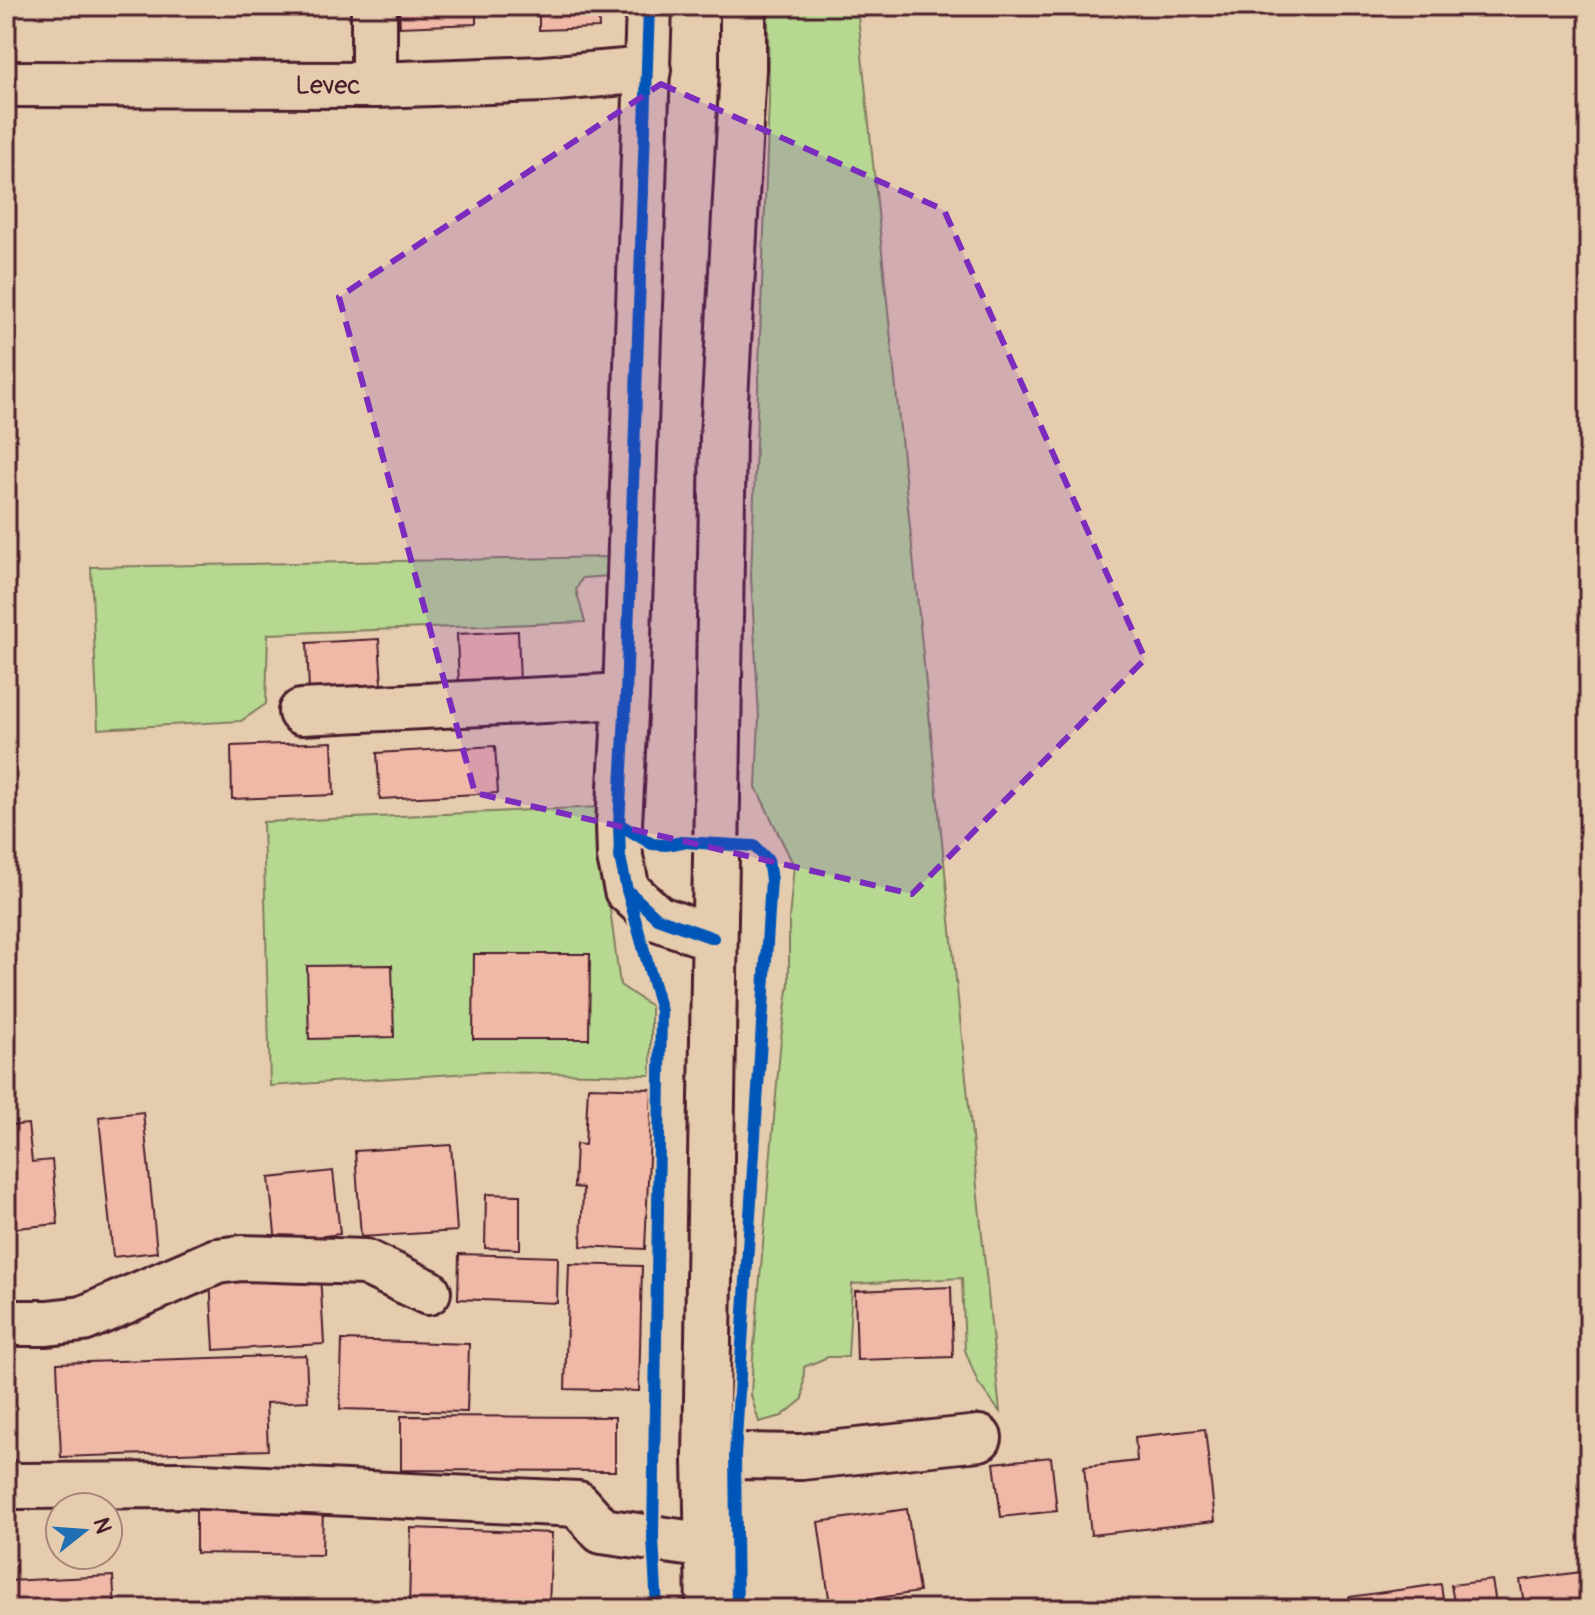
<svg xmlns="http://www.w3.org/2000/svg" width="1595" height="1615" viewBox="0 0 1595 1615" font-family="Pangolin,sans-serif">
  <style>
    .green { fill: #b7d891; stroke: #807c5e; stroke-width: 2 }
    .building { fill: #f0b8a7; stroke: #4a1f2b; stroke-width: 2 }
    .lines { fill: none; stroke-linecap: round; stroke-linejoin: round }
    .minor-casing { stroke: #4a1f2b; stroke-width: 50 }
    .major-casing { stroke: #4a1f2b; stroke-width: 50 }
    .path { stroke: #4a1f2b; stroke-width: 5; stroke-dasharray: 2 6; stroke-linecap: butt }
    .minor { stroke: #e6ccae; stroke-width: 44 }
    .major { stroke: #e6ccae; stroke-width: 44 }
    .cycleway-casing { stroke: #e6ccae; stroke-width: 17 }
    .cycleway { stroke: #0057b8; stroke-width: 12 }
    .marked { fill: #7b2cbf; fill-opacity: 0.2; stroke: #7b2cbf; stroke-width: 6; stroke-dasharray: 16 10; stroke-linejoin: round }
    .labels { text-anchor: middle; stroke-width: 7; stroke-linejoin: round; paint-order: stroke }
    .street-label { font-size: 26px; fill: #4a1f2b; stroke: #e6ccae }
  </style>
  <rect width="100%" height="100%" fill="#e6ccae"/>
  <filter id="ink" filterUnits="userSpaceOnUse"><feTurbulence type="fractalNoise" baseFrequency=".0125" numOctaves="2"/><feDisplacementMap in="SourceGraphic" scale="16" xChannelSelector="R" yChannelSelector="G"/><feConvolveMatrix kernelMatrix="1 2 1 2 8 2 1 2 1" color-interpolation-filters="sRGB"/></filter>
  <g filter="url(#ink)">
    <g class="green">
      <polygon points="768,6 857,6 1000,1412 978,1383 965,1350 962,1278 852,1284 848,1357 828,1357 804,1367 803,1399 782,1416 759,1422 751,1395 753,1358 781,1038 789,983 789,919 794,866 756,787 759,717 751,576 769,100"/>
      <polygon points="611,557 610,576 582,578 576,590 585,622 268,634 266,704 241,721 98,729 91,567"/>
      <polygon points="601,807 606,879 620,985 651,1006 651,1075 486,1072 270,1086 263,822"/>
    </g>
    <g class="building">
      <polygon points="399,6 476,6 476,24 400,27"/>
      <polygon points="539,6 598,6 599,28 539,30"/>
      <polygon points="518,631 520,684 459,687 457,634"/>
      <polygon points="379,639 382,686 309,691 307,643"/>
      <polygon points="332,742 334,795 232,799 231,746"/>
      <polygon points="495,746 498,793 380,799 377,753"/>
      <polygon points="474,954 590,954 589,1039 473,1039"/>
      <polygon points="392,965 394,1037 309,1039 307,966"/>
      <polygon points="588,1087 652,1089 645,1249 581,1246 583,1188 574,1187 576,1144 585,1145"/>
      <polygon points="143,1112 157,1252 113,1257 99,1117"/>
      <polygon points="28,1124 32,1162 52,1160 58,1224 6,1229 6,1126"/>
      <polygon points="451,1145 457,1231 361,1237 355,1151"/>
      <polygon points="333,1171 340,1234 276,1242 269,1178"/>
      <polygon points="486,1194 520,1195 520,1249 485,1248"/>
      <polygon points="459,1254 558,1257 557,1303 458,1299"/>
      <polygon points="569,1264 642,1266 639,1391 565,1389"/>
      <polygon points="320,1273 324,1344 214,1350 210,1279"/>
      <polygon points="951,1287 953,1357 857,1360 855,1291"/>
      <polygon points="342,1340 469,1344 467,1412 340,1409"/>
      <polygon points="306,1355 308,1401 266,1403 268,1450 61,1457 57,1363"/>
      <polygon points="401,1416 615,1417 615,1471 401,1470"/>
      <polygon points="1205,1429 1215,1521 1091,1535 1084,1467 1137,1461 1135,1437"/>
      <polygon points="1051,1457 1057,1511 1001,1517 994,1463"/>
      <polygon points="196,1503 323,1505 322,1555 196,1553"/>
      <polygon points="907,1509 919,1592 830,1605 818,1522"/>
      <polygon points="411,1528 552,1533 549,1606 471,1604 471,1609 409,1609"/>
      <polygon points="1589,1571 1589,1609 1525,1609 1520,1580"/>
      <polygon points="113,1576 115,1609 6,1609 6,1581"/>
      <polygon points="1492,1580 1497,1609 1455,1609 1451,1585"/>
      <polygon points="1441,1584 1444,1609 1351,1609 1349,1597"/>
    </g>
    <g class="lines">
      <g class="minor-casing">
        <g id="minor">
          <polyline points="374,6 374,85"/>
          <polyline points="649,6 626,696 619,824 620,857 627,890 657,918 713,938"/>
          <path id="s1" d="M6,84L374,85L544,79L648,70"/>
          <polyline points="301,712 626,696"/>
          <polyline points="6,1323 47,1323 83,1319 217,1261 242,1258 365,1262 428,1292"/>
          <polyline points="706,1459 735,1456 801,1457 979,1438"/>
          <polyline points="6,1483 18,1486 181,1485 578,1504 602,1531 708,1546"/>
        </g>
      </g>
      <g class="major-casing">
        <polyline id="major" points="709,1609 706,1459 723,437 743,69 743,6"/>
      </g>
      <g class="path">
        <polyline points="767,950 771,880 768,860"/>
        <polyline points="649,968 661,1016"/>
      </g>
      <use href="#minor" class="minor"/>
      <use href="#major" class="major"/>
      <g class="cycleway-casing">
        <g id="cycleway">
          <polyline points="649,6 626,696 619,824 620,857 627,890 657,918 713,938"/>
          <polyline points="619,824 652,844 666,845 682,842 754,846 768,860 771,880 735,1456 737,1609"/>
          <polyline points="627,890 661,1011 653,1538 657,1609"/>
        </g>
      </g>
      <use href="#cycleway" class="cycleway"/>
    </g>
  </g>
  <path class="marked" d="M661,84L944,210L1145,659L912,894L475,793L339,297Z"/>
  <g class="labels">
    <g class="street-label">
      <text dy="9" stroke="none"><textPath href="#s1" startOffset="322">Levec</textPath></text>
    </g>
  </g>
  <rect width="1595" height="1615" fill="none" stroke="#e6ccae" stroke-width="32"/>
  <rect x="16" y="16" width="1563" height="1583" fill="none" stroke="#4a1f2b" stroke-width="3" filter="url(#ink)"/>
  <g transform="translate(84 1531) rotate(73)"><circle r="38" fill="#e6ccae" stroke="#a8877a" stroke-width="2"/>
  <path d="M0-6L14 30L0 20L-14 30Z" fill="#1f6fb2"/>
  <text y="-12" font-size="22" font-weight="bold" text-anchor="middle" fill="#4a1f2b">N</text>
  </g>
</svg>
